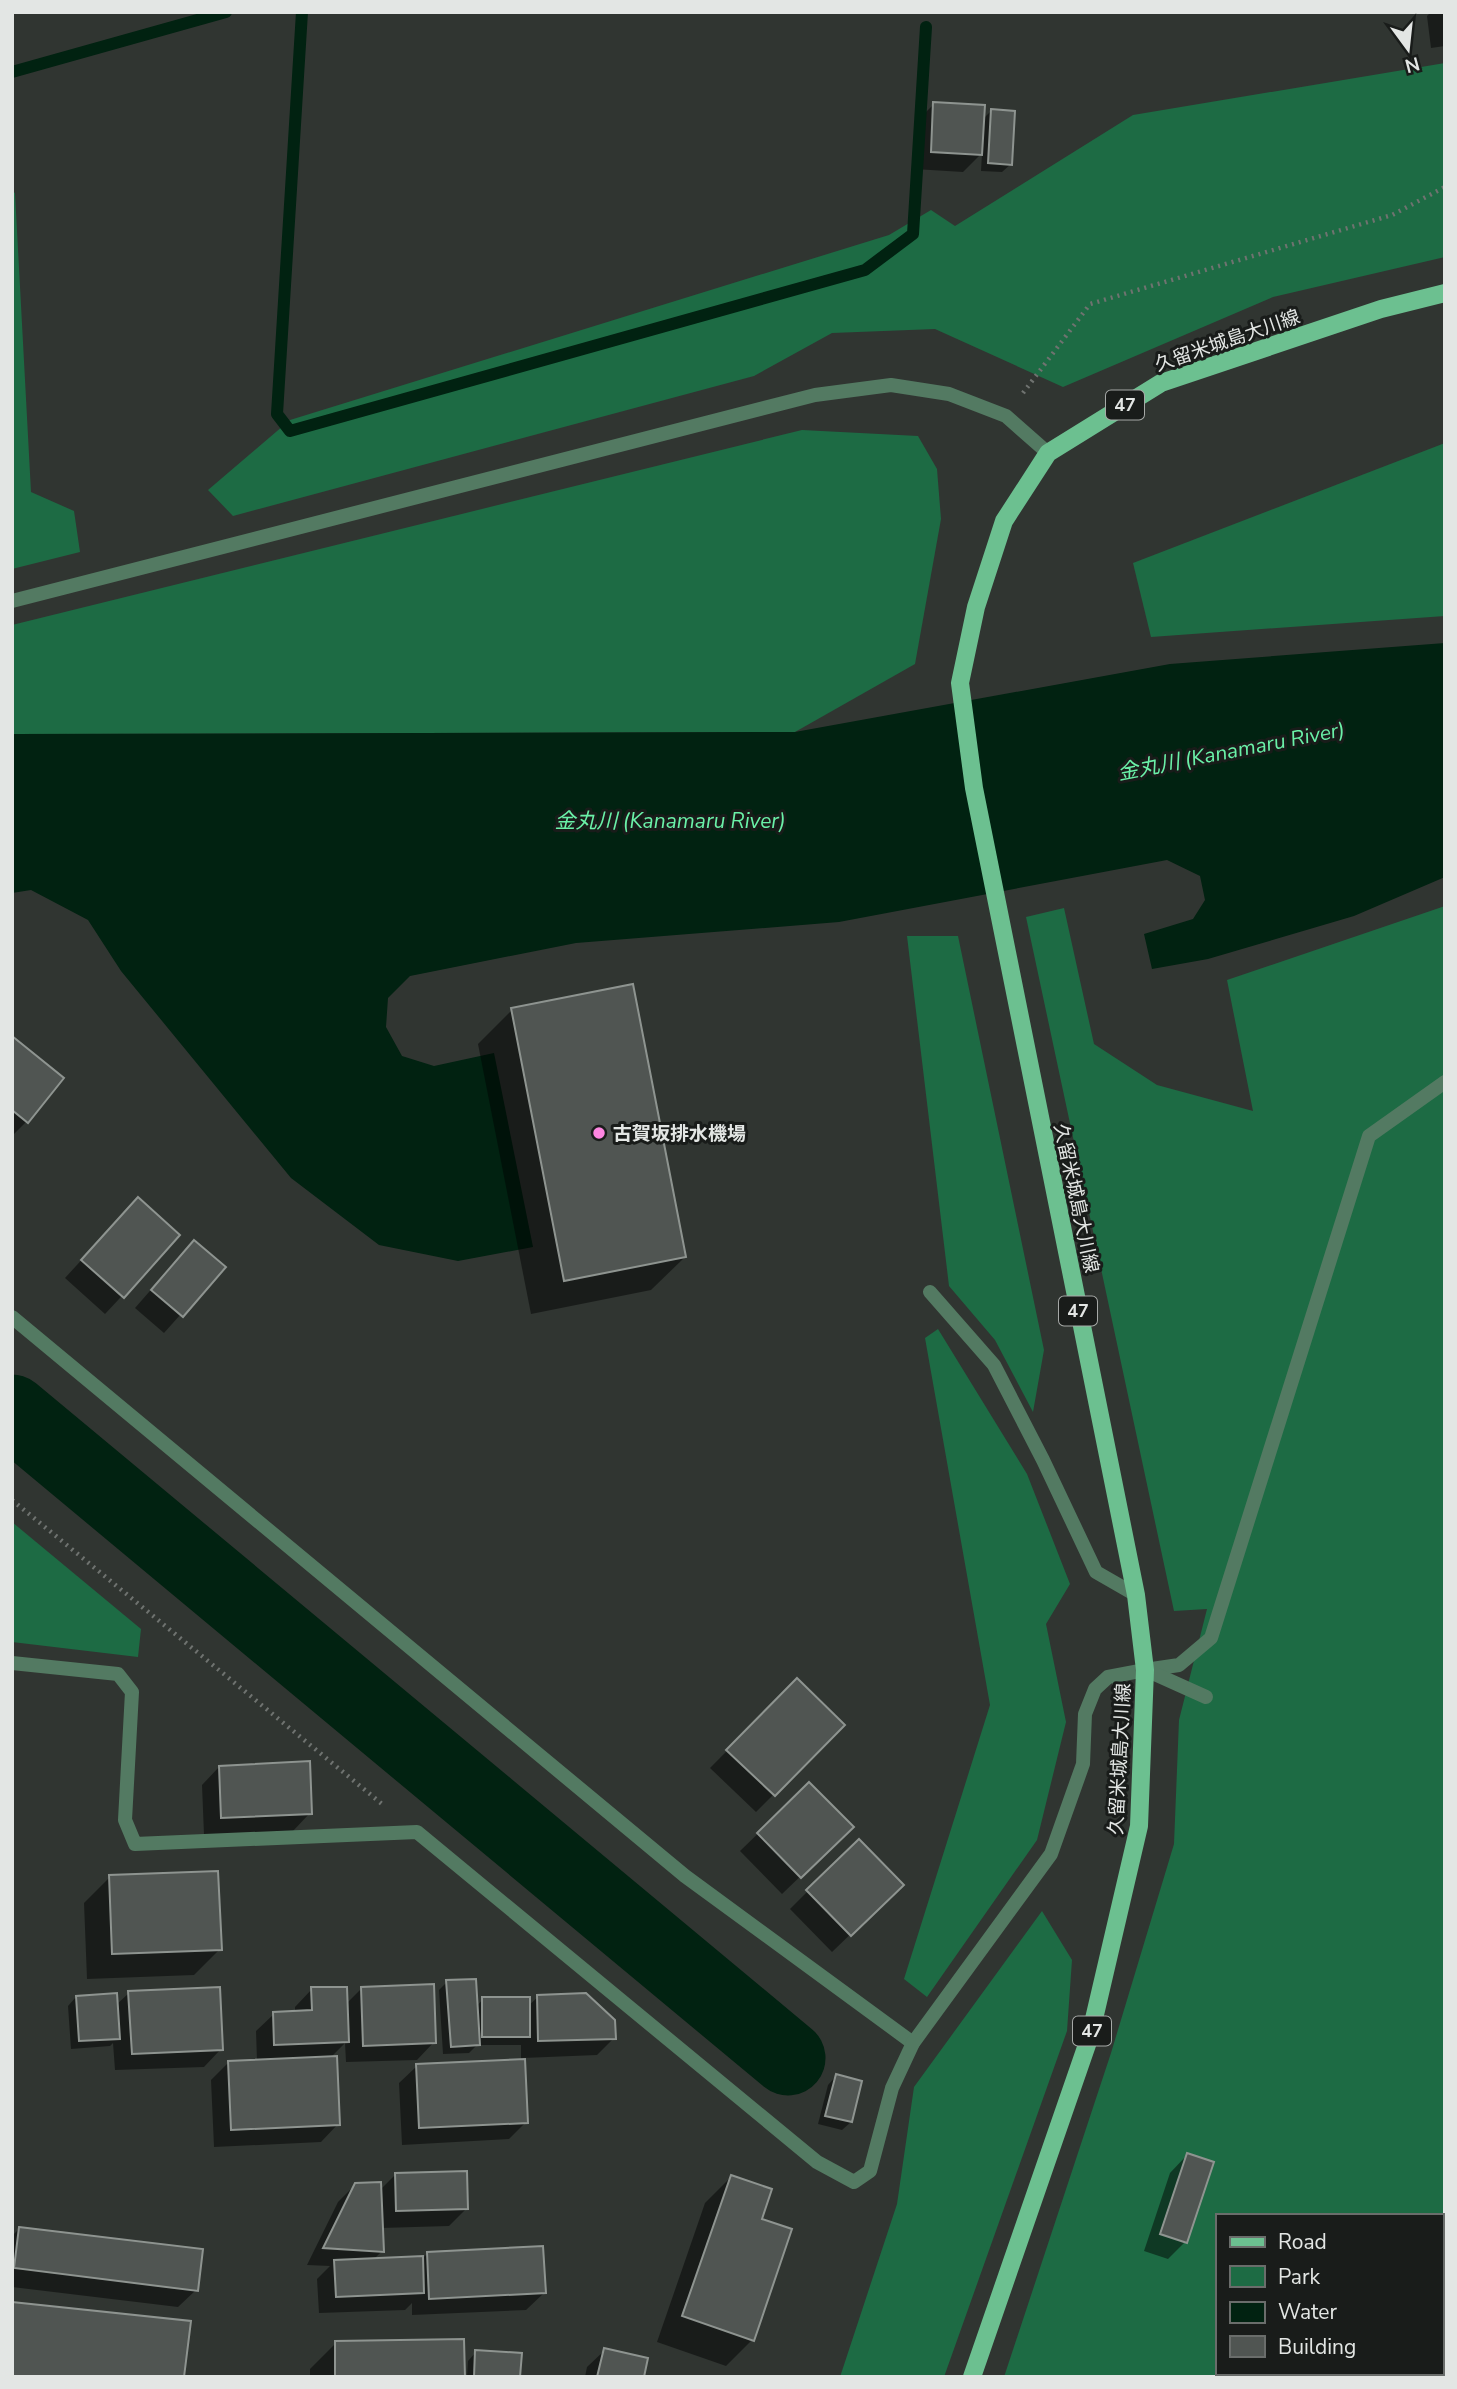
<svg xmlns="http://www.w3.org/2000/svg" width="1457" height="2389" viewBox="0 0 1457 2389" font-family="'Nunito Sans','Noto Sans JP',sans-serif">
  <style>
    .green { fill: #1d6b44; fill-rule: evenodd }
    .water { fill: #012211 }
    .shadow { fill: #0007 }
    .lines { fill: none; stroke-linecap: round; stroke-linejoin: round }
    .stream { stroke: #012211; stroke-width: 12 }
    .river { stroke: #012211; stroke-width: 75 }
    .building { fill: #505552; stroke: #8e9490; stroke-width: 2 }
    .path { stroke: #6f7370; stroke-width: 4.5; stroke-dasharray: 2 5; stroke-linecap: butt }
    .service { stroke: #537a62; stroke-width: 14 }
    .minor { stroke: #537a62; stroke-width: 14 }
    .primary { stroke: #6cc090; stroke-width: 18 }
    .poi-dot { fill: #fe86e1; stroke: #191c1a; stroke-width: 2.5 }
    .labels { text-anchor: middle; stroke-width: 6; stroke-linejoin: round; paint-order: stroke }
    .shield { fill: #191c1a; stroke: #a6a9a7; stroke-width: 2 }
    .shield-label { font-size: 18px; font-weight: bold; fill: #e3e6e4 }
    .street-label { font-size: 19px; fill: #e3e6e4; stroke: #191c1a }
    .poi-label { font-size: 19px; font-weight: bold; fill: #e3e6e4; stroke: #191c1a; text-anchor: start }
    .water-label { font-size: 21px; font-style: italic; fill: #6af1a8; stroke: #191c1a }
  </style>
  <rect width="100%" height="100%" fill="#303531"/>
  <g class="green">
    <polygon points="1445,63 1445,257 1273,297 1063,387 935,329 832,333 754,376 233,516 208,490 290,420 889,235 931,210 955,226 1133,115"/>
    <polygon points="12,191 15,193 31,492 74,511 80,552 12,569"/>
    <polygon points="802,430 918,436 937,469 941,519 915,664 795,732 12,734 12,625"/>
    <polygon points="1445,443 1445,616 1151,637 1133,563"/>
    <path d="M1445,906V2377H1004L1111,2053L1174,1844L1179,1720L1207,1609L1174,1611L1026,917L1064,908L1094,1044L1157,1085L1253,1111L1227,980ZM1217,2216H1441V2373H1217Z"/>
    <polygon points="907,936 958,936 1044,1350 1033,1412 995,1340 949,1286"/>
    <polygon points="938,1329 1027,1474 1070,1584 1046,1624 1066,1722 1037,1840 927,1997 904,1979 990,1705 925,1338"/>
    <polygon points="12,1522 141,1629 138,1657 12,1642"/>
    <polygon points="1042,1911 1072,1960 1067,2031 944,2377 840,2377 897,2204 914,2087"/>
  </g>
  <polygon class="water" points="1445,643 1445,877 1354,916 1208,959 1152,969 1144,934 1193,919 1205,900 1200,876 1167,860 839,922 576,943 410,976 388,998 386,1027 402,1056 434,1066 494,1053 533,1247 458,1261 379,1245 291,1178 121,971 88,920 31,890 12,893 12,734 795,732 1170,664"/>
  <g class="shadow">
    <polygon points="1431,12 1445,12 1445,46 1431,48 1427,16"/>
    <polygon points="934,104 982,120 991,111 1011,164 1002,172 981,171 982,153 963,172 914,169 916,122"/>
    <polygon points="512,1010 685,1257 651,1290 531,1314 478,1044"/>
    <polygon points="12,1038 26,1122 12,1136"/>
    <polygon points="121,1217 178,1236 105,1314 65,1278"/>
    <polygon points="177,1260 223,1267 164,1333 135,1308"/>
    <polygon points="797,1680 843,1725 756,1812 710,1768"/>
    <polygon points="219,1767 310,1813 293,1831 204,1835 202,1785"/>
    <polygon points="809,1784 834,1844 782,1894 740,1851"/>
    <polygon points="110,1877 220,1949 194,1975 87,1979 84,1903"/>
    <polygon points="808,1891 884,1902 832,1952 790,1909"/>
    <polygon points="447,1982 476,2007 483,1999 528,2006 538,1997 614,2038 597,2055 523,2058 526,2122 509,2139 402,2145 399,2083 417,2066 521,2061 521,2045 477,2045 469,2053 443,2054 439,1990"/>
    <polygon points="312,1989 346,2004 361,1989 434,2042 417,2060 346,2062 345,2043 330,2058 338,2124 321,2142 214,2147 211,2080 228,2063 257,2061 256,2031 274,2014 295,2013 295,2007"/>
    <polygon points="129,1993 221,2049 204,2067 115,2070 113,2043 110,2046 71,2049 68,2006 76,1997 116,2005"/>
    <polygon points="836,2076 851,2122 842,2130 818,2124 828,2085"/>
    <polygon points="1187,2155 1185,2242 1168,2259 1144,2251 1170,2173"/>
    <polygon points="395,2175 467,2208 449,2226 381,2228 382,2251 373,2260 421,2260 428,2253 544,2293 526,2310 412,2315 412,2303 405,2310 319,2313 317,2279 330,2266 307,2265 338,2202 356,2184 380,2190"/>
    <polygon points="731,2177 760,2220 752,2340 726,2366 657,2342 705,2203"/>
    <polygon points="20,2228 196,2290 178,2307 12,2287 12,2236"/>
    <polygon points="336,2343 463,2377 310,2377 310,2369"/>
    <polygon points="605,2350 642,2377 585,2377 587,2367"/>
    <polygon points="476,2352 518,2377 467,2377 468,2361"/>
  </g>
  <g class="lines">
    <g class="stream">
      <polyline points="302,12 277,414 290,431 865,270 913,234 926,27"/>
      <polyline points="12,72 226,12"/>
    </g>
    <polyline class="river" points="12,1412 788,2058"/>
  </g>
  <g class="building">
    <polygon points="933,102 985,105 982,155 931,152"/>
    <polygon points="991,109 1015,111 1012,165 988,163"/>
    <polygon points="633,984 686,1257 564,1281 511,1008"/>
    <polygon points="12,1036 64,1078 28,1123 12,1110"/>
    <polygon points="138,1197 180,1235 124,1298 81,1260"/>
    <polygon points="194,1240 226,1267 183,1317 151,1290"/>
    <polygon points="797,1678 845,1725 775,1796 726,1750"/>
    <polygon points="310,1761 312,1814 221,1818 219,1766"/>
    <polygon points="809,1782 854,1827 801,1878 757,1833"/>
    <polygon points="859,1839 904,1885 851,1936 806,1890"/>
    <polygon points="218,1871 222,1950 112,1954 109,1875"/>
    <polygon points="476,1979 480,2045 451,2047 446,1980"/>
    <polygon points="434,1984 436,2043 363,2046 361,1987"/>
    <polygon points="220,1987 223,2050 132,2054 128,1991"/>
    <polygon points="311,1987 347,1987 349,2042 274,2045 273,2012 312,2010"/>
    <polygon points="117,1993 120,2039 79,2041 76,1996"/>
    <polygon points="586,1993 615,2020 616,2039 538,2041 537,1995"/>
    <rect x="482" y="1997" width="48" height="40"/>
    <polygon points="337,2056 340,2125 231,2130 228,2061"/>
    <polygon points="525,2059 528,2123 419,2128 416,2064"/>
    <polygon points="836,2074 862,2081 852,2122 825,2116"/>
    <polygon points="1187,2153 1214,2162 1187,2243 1160,2234"/>
    <polygon points="467,2171 468,2209 396,2211 395,2173"/>
    <polygon points="731,2175 772,2189 762,2219 792,2229 754,2341 682,2316"/>
    <polygon points="381,2182 384,2252 323,2248 355,2183"/>
    <polygon points="19,2227 203,2249 198,2291 14,2268"/>
    <polygon points="543,2246 546,2293 429,2299 427,2252"/>
    <polygon points="423,2256 424,2293 336,2297 334,2260"/>
    <polygon points="12,2302 191,2321 184,2377 12,2377"/>
    <polygon points="464,2339 465,2377 335,2377 335,2341"/>
    <polygon points="604,2348 648,2358 644,2377 597,2377"/>
    <polygon points="475,2350 522,2353 520,2377 474,2377"/>
  </g>
  <g class="lines">
    <g class="path">
      <polyline points="1023,393 1090,304 1392,215 1445,187"/>
      <polyline points="12,1500 382,1804"/>
    </g>
    <g class="service">
      <polyline points="930,1292 994,1365 1043,1460 1096,1572 1136,1595"/>
      <polyline points="1145,1670 1179,1665 1211,1638 1369,1136 1445,1082"/>
      <polyline points="1146,1670 1206,1697"/>
    </g>
    <g class="minor">
      <polyline points="12,601 815,395 891,385 949,394 1006,416 1048,453"/>
      <polyline points="12,1317 685,1876 913,2043"/>
      <polyline points="12,1663 118,1674 132,1692 125,1820 135,1844 417,1832 817,2162 854,2182 870,2171 892,2088 913,2043 1051,1854 1083,1764 1085,1714 1095,1689 1108,1677 1145,1670"/>
    </g>
    <polyline class="primary" points="972,2377 1090,2036 1139,1826 1145,1670 1136,1595 974,788 960,683 976,607 1004,521 1048,453 1161,383 1381,309 1445,293"/>
  </g>
  <circle class="poi-dot" cx="599" cy="1133" r="7"/>
  <g class="labels">
    <g class="shield">
      <rect x="1106" y="390.5" width="38" height="29" rx="5"/>
      <rect x="1059" y="1296.5" width="38" height="29" rx="5"/>
      <rect x="1073" y="2016.5" width="38" height="29" rx="5"/>
    </g>
    <g class="shield-label">
      <text x="1125" y="411">47</text>
      <text x="1078" y="1317">47</text>
      <text x="1092" y="2037">47</text>
    </g>
    <g class="street-label">
      <text transform="translate(1227 340) rotate(-19)" y="7">久留米城島大川線</text>
      <text transform="translate(1077 1198) rotate(78)" y="7">久留米城島大川線</text>
      <text transform="translate(1119 1759) rotate(-87)" y="7">久留米城島大川線</text>
    </g>
    <g class="poi-label">
      <text x="613" y="1140">古賀坂排水機場</text>
    </g>
    <g class="water-label">
      <text transform="translate(1231 751) rotate(-11)" y="7">金丸川 (Kanamaru River)</text>
      <text x="670" y="828">金丸川 (Kanamaru River)</text>
    </g>
  </g>
  <rect width="1457" height="2389" fill="none" stroke="#e3e6e4" stroke-width="28"/>
  <rect x="1216" y="2214" width="228" height="161" fill="#191c1a" stroke="#6a6d6b" stroke-width="2"/>
  <rect x="1230" y="2237" width="35" height="10" fill="#6cc090" stroke="#6a6d6b" stroke-width="2"/>
  <text x="1278" y="2249" font-size="21" fill="#e3e6e4">Road</text>
  <rect x="1230" y="2266" width="35" height="21" fill="#1d6b44" stroke="#6a6d6b" stroke-width="2"/>
  <text x="1278" y="2284" font-size="21" fill="#e3e6e4">Park</text>
  <rect x="1230" y="2302" width="35" height="21" fill="#012211" stroke="#6a6d6b" stroke-width="2"/>
  <text x="1278" y="2319" font-size="21" fill="#e3e6e4">Water</text>
  <rect x="1230" y="2336" width="35" height="21" fill="#505552" stroke="#6a6d6b" stroke-width="2"/>
  <text x="1278" y="2354" font-size="21" fill="#e3e6e4">Building</text>
  <g transform="translate(1408 49) rotate(165)" stroke="#191c1a" stroke-width="5" paint-order="stroke">
  <path d="M0-5L12 26L0 18L-12 26Z" fill="#e3e6e4"/>
  <text y="-10" font-size="19" font-weight="bold" text-anchor="middle" fill="#e3e6e4">N</text>
  </g>
</svg>
